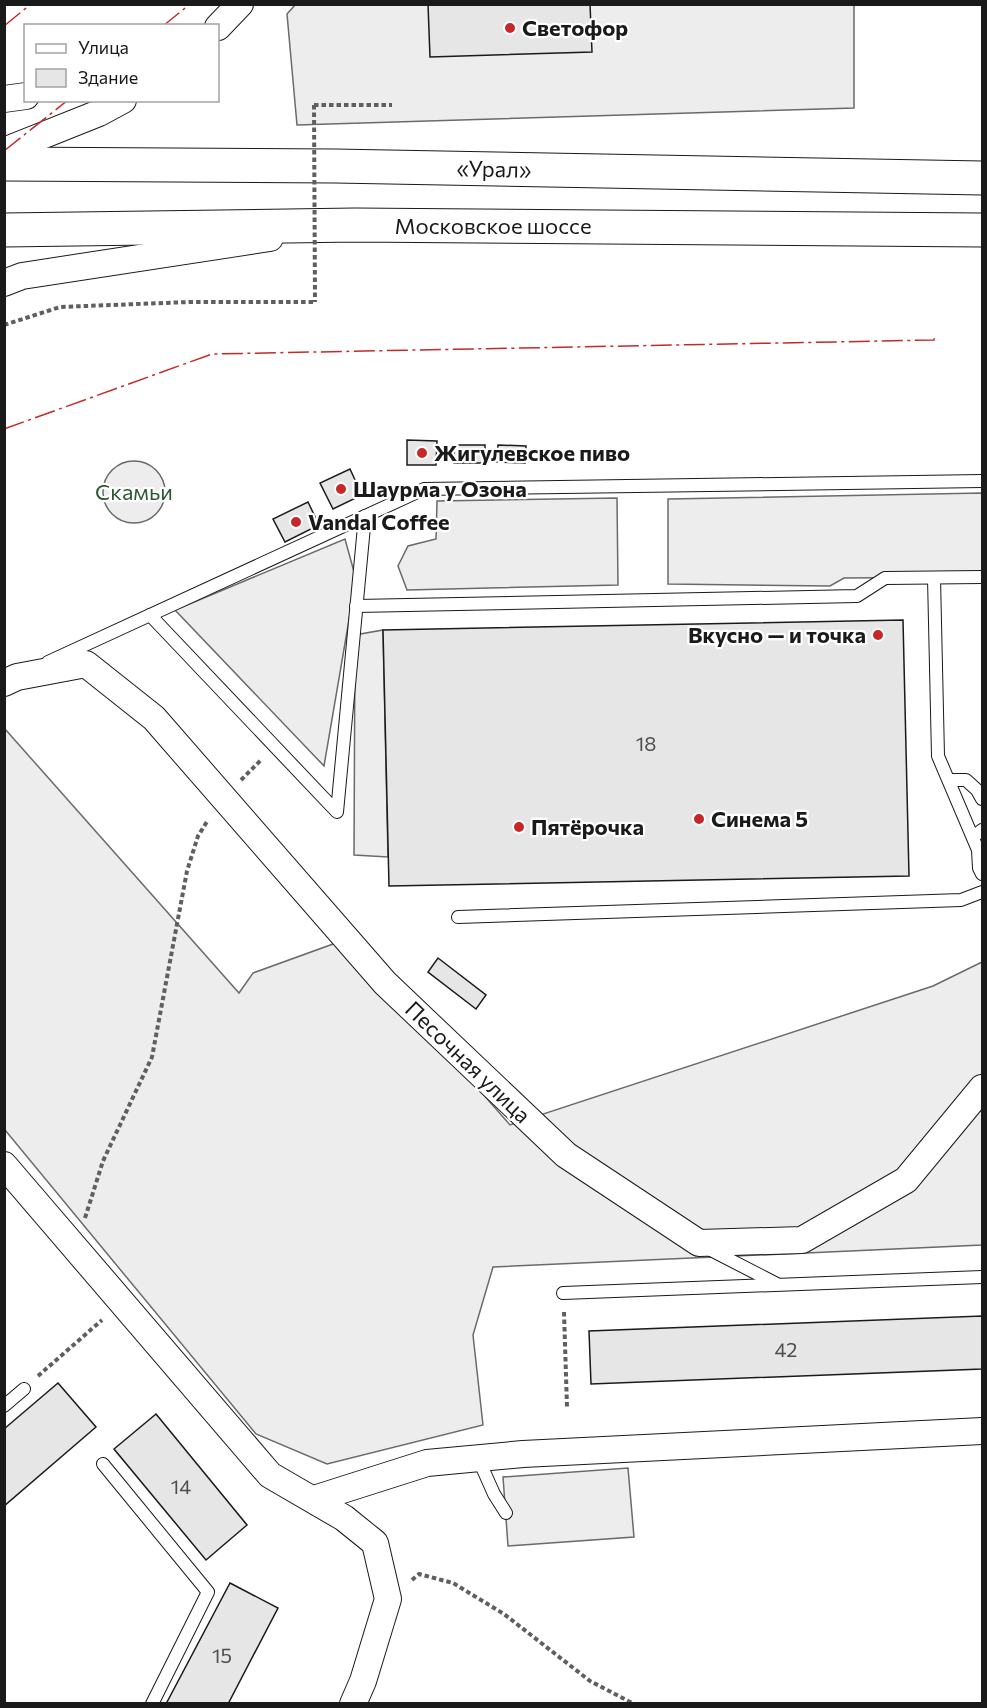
<svg xmlns="http://www.w3.org/2000/svg" width="987" height="1708" viewBox="0 0 987 1708" font-family="Commissioner,sans-serif">
  <style>
    .built { fill: #ededed; stroke: #6a6a6a; stroke-width: 1.5 }
    .building { fill: #e6e6e6; stroke: #1a1a1a; stroke-width: 1.5 }
    .lines { fill: none; stroke-linecap: round; stroke-linejoin: round }
    .service-casing { stroke: #1a1a1a; stroke-width: 14 }
    .minor-casing { stroke: #1a1a1a; stroke-width: 28 }
    .trunk-casing { stroke: #1a1a1a; stroke-width: 35 }
    .path { stroke: #5f5f5f; stroke-width: 4; stroke-dasharray: 4.5 3; stroke-linecap: butt }
    .service { stroke: #fff; stroke-width: 12 }
    .minor { stroke: #fff; stroke-width: 26 }
    .trunk { stroke: #fff; stroke-width: 33 }
    .path-bridge { stroke: #5f5f5f; stroke-width: 4; stroke-dasharray: 4.5 3; stroke-linecap: butt }
    .power { stroke: #c62828; stroke-width: 1.5; stroke-dasharray: 21 4.5 3 4.5; stroke-linecap: butt }
    .poi-dot { fill: #c62828; stroke: #fff; stroke-width: 2 }
    .labels { text-anchor: middle; stroke-width: 4.5; stroke-linejoin: round; paint-order: stroke }
    .number-label { font-size: 20px; fill: #4d4d4d }
    .poi-label { font-size: 22px; font-weight: bold; fill: #1a1a1a; stroke: #fff; text-anchor: start }
    .street-label { font-size: 22px; fill: #1a1a1a; stroke: #fff }
    .park-label { font-size: 22px; fill: #2b5a34; stroke: #fff }
  </style>
  <rect width="100%" height="100%" fill="#fff"/>
  <g class="built">
    <polygon points="296,4 854,5 854,108 297,125 287,14"/>
    <circle cx="134" cy="492" r="31"/>
    <polygon points="982,493 982,577 844,578 830,586 668,584 668,499"/>
    <polygon points="617,498 618,585 407,590 398,566 408,546 436,539 437,501"/>
    <polygon points="345,539 356,579 324,766 175,610"/>
    <polygon points="383,630 388,857 354,855 355,635"/>
    <polygon points="5,729 239,993 253,973 347,939 510,1125 933,986 982,962 982,1245 493,1267 473,1335 483,1425 327,1464 256,1434 5,1130"/>
    <polygon points="628,1468 634,1537 508,1546 503,1477"/>
  </g>
  <g class="building">
    <polygon points="428,4 590,4 592,52 430,57"/>
    <polygon points="407,440 437,441 436,465 407,465"/>
    <rect x="454" y="445" width="31" height="18"/>
    <polygon points="498,445 526,446 525,463 497,462"/>
    <polygon points="350,469 362,495 333,509 320,483"/>
    <polygon points="308,502 319,525 285,542 273,519"/>
    <polygon points="903,620 909,876 389,886 383,630"/>
    <polygon points="438,958 486,995 476,1009 428,972"/>
    <polygon points="982,1316 982,1369 591,1384 589,1331"/>
    <polygon points="58,1383 96,1427 4,1506 4,1429"/>
    <polygon points="156,1414 247,1525 206,1560 114,1449"/>
    <polygon points="230,1583 278,1608 228,1704 166,1704"/>
  </g>
  <g class="lines">
    <g class="service-casing">
      <g id="service">
        <polyline points="934,578 938,756 978,850 979,868 982,874"/>
        <polyline points="356,606 857,596 885,578 982,577"/>
        <polyline points="150,615 337,812 365,516"/>
        <polyline points="48,662 424,489 982,481"/>
        <polyline points="949,780 966,780 977,790 982,799"/>
        <polyline points="973,837 982,830"/>
        <polyline points="458,917 961,900 982,892"/>
        <polyline points="707,1248 777,1284"/>
        <polyline points="563,1293 982,1277"/>
        <polyline points="4,1406 24,1389"/>
        <polyline points="478,1458 494,1494 506,1513"/>
        <polyline points="103,1464 208,1592 152,1704"/>
      </g>
    </g>
    <g class="minor-casing">
      <g id="minor">
        <polyline points="218,27 240,4"/>
        <polyline points="4,99 26,96"/>
        <polyline points="4,151 99,113 123,100"/>
        <polyline points="4,283 22,276 270,238"/>
        <polyline points="4,683 17,677 86,664 154,718 385,983 566,1155 699,1243 802,1240 906,1180 982,1088"/>
        <polyline points="4,1165 270,1475 344,1518 375,1543 388,1599 363,1681 353,1704"/>
        <polyline points="314,1499 427,1463 523,1454 982,1431"/>
      </g>
    </g>
    <g class="trunk-casing">
      <g id="trunk">
        <polyline points="4,164 335,166 982,178"/>
        <polyline points="4,230 355,225 982,230"/>
      </g>
    </g>
    <g class="path">
      <polyline points="314,105 392,105"/>
      <polyline points="4,325 60,307 189,302 315,302"/>
      <polyline points="241,780 261,760"/>
      <polyline points="85,1218 103,1161 152,1057 187,871 198,836 208,820"/>
      <polyline points="564,1312 567,1407"/>
      <polyline points="38,1376 102,1320"/>
      <polyline points="412,1580 419,1574 453,1583 504,1614 590,1681 634,1704"/>
    </g>
    <use href="#service" class="service"/>
    <use href="#minor" class="minor"/>
    <use href="#trunk" class="trunk"/>
    <polyline class="path-bridge" points="314,105 315,302"/>
    <g class="power">
      <polyline points="4,26 31,4"/>
      <polyline points="163,26 190,4"/>
      <polyline points="4,151 68,100"/>
      <polyline points="4,429 212,354 934,340 935,335"/>
    </g>
  </g>
  <g class="poi-dot">
    <circle cx="510" cy="28" r="6"/>
    <circle cx="422" cy="453" r="6"/>
    <circle cx="341" cy="489" r="6"/>
    <circle cx="296" cy="522" r="6"/>
    <circle cx="878" cy="635" r="6"/>
    <circle cx="699" cy="819" r="6"/>
    <circle cx="519" cy="827" r="6"/>
  </g>
  <g class="labels">
    <g class="number-label">
      <text x="646" y="751">18</text>
      <text x="786" y="1357">42</text>
      <text x="181" y="1494">14</text>
      <text x="222" y="1663">15</text>
    </g>
    <g class="poi-label">
      <text x="522" y="36">Светофор</text>
      <text x="434" y="461">Жигулевское пиво</text>
      <text x="353" y="497">Шаурма у Озона</text>
      <text x="308" y="530">Vandal Coffee</text>
      <text x="866" y="643" text-anchor="end">Вкусно — и точка</text>
      <text x="711" y="827">Синема 5</text>
      <text x="531" y="835">Пятёрочка</text>
    </g>
    <g class="street-label">
      <text transform="translate(494 169) rotate(1)" y="8">«Урал»</text>
      <text x="493" y="234">Московское шоссе</text>
      <text transform="translate(468 1062) rotate(44)" y="8">Песочная улица</text>
    </g>
    <g class="park-label">
      <text x="134" y="500">Скамьи</text>
    </g>
  </g>
  <rect width="987" height="1708" fill="none" stroke="#1a1a1a" stroke-width="12"/>
  <rect x="24" y="24" width="195" height="78" fill="#ffffff" stroke="#a3a3a3" stroke-width="1.5"/>
  <rect x="36" y="44" width="30" height="9" fill="#ffffff" stroke="#a3a3a3" stroke-width="1.5"/>
  <text x="78" y="54" font-size="18" fill="#1a1a1a">Улица</text>
  <rect x="36" y="69" width="30" height="18" fill="#e6e6e6" stroke="#a3a3a3" stroke-width="1.5"/>
  <text x="78" y="84" font-size="18" fill="#1a1a1a">Здание</text>
</svg>
